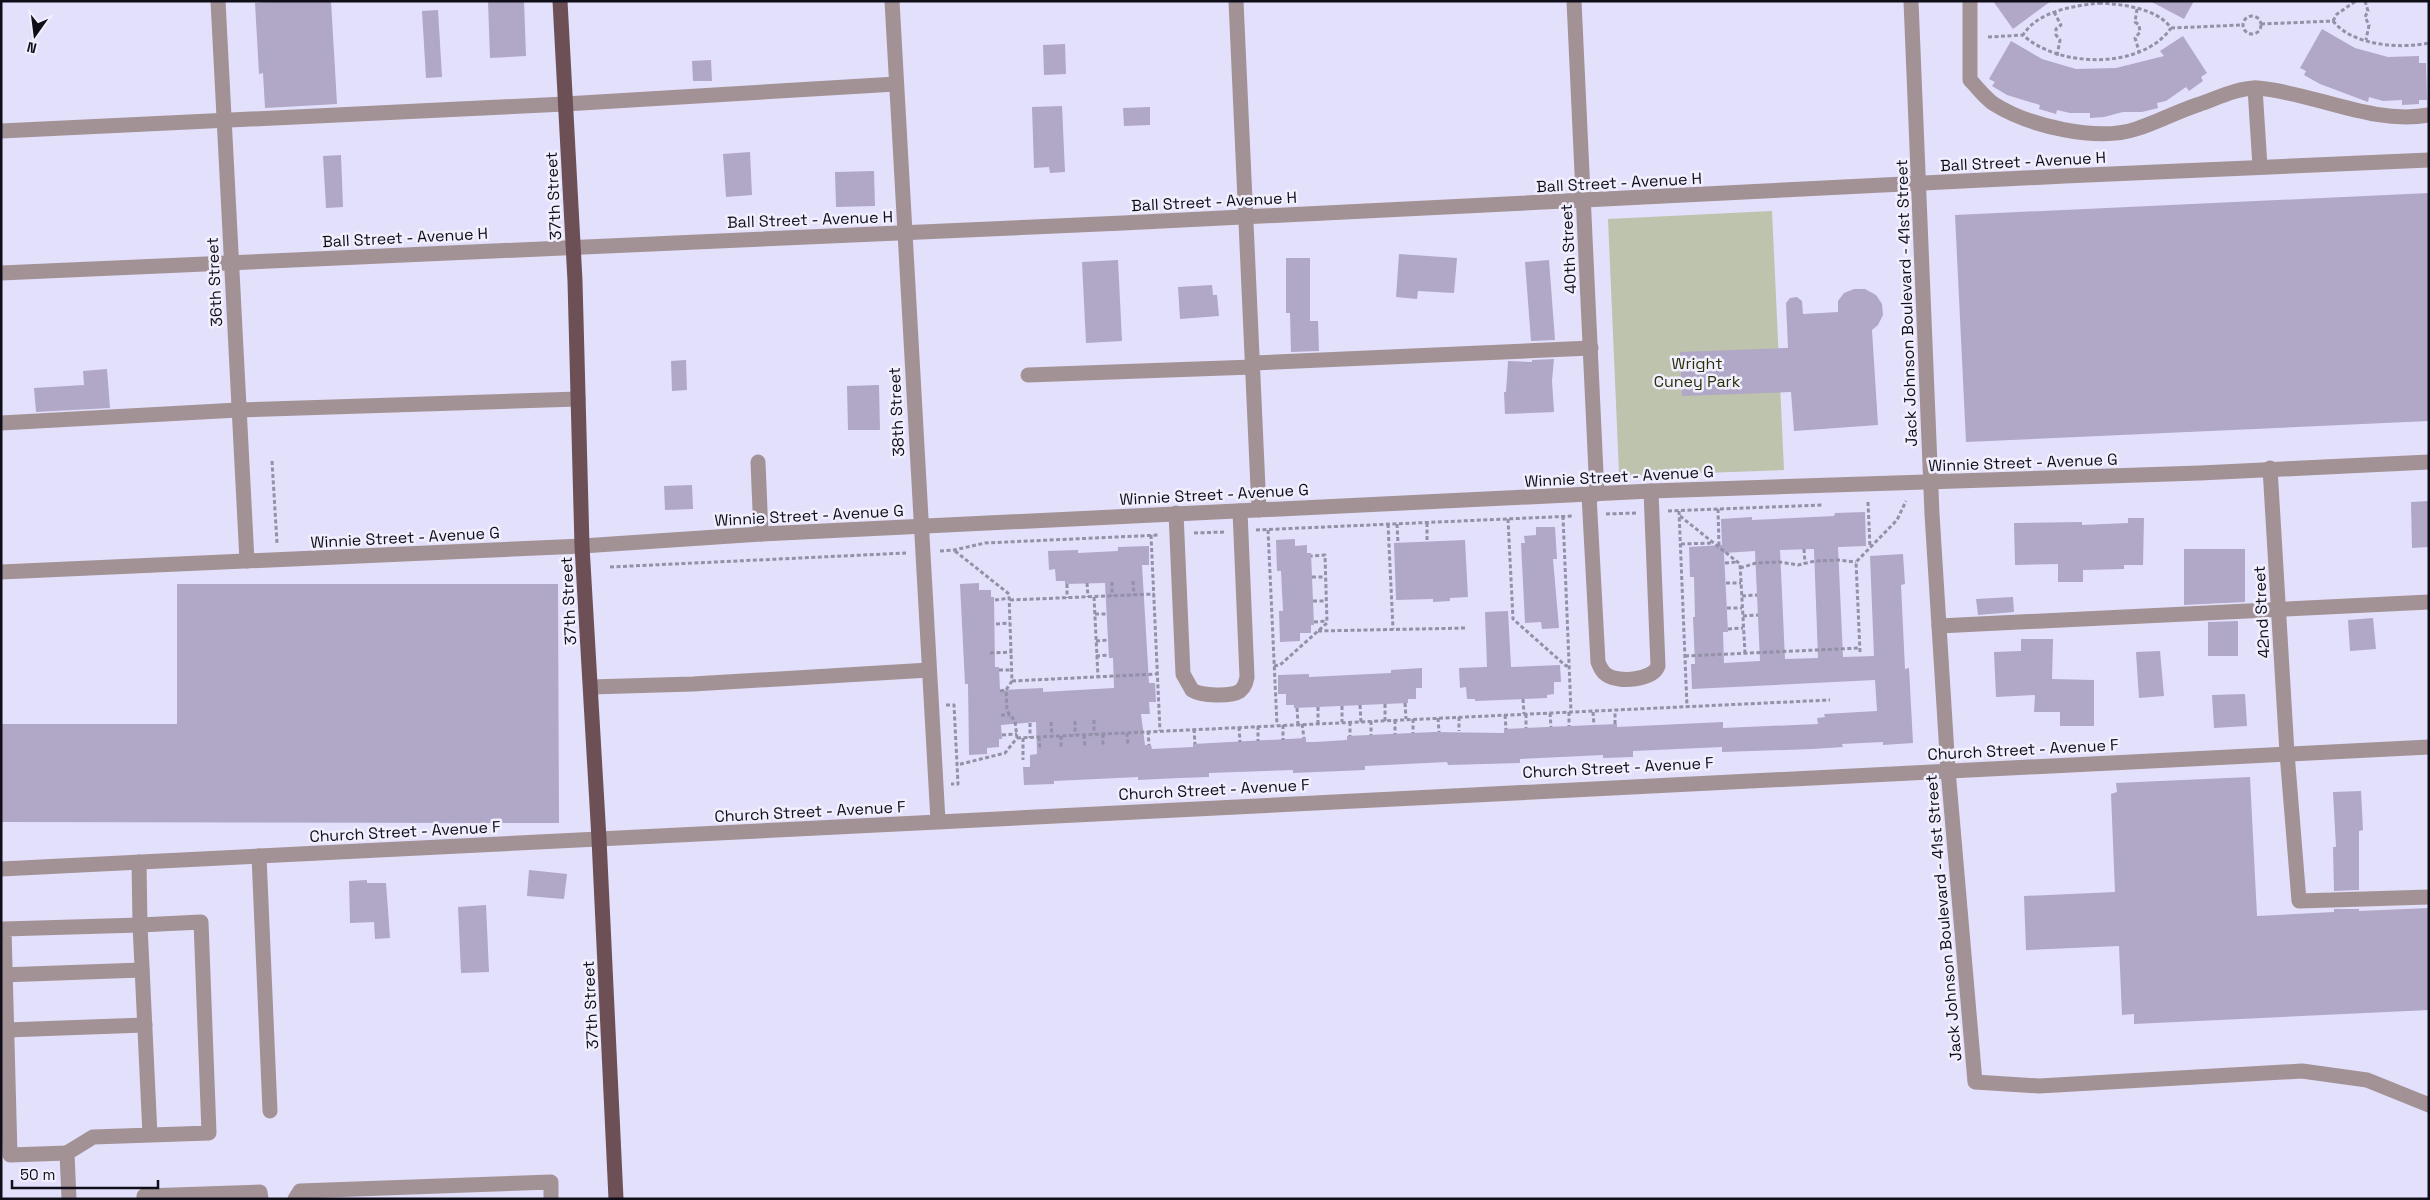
<svg xmlns="http://www.w3.org/2000/svg" width="2430" height="1200" viewBox="0 0 2430 1200" font-family="'Space Grotesk',sans-serif">
  <style>
    .green { fill: #bdc3ac }
    .building { fill: #b1a7c7; fill-rule: evenodd }
    .lines { fill: none; stroke-linecap: round; stroke-linejoin: round }
    .path { stroke: #9391a7; stroke-width: 3; stroke-dasharray: 4 2.5; stroke-linecap: butt }
    .minor { stroke: #a39295; stroke-width: 15 }
    .major { stroke: #6c5056; stroke-width: 15 }
    .labels { text-anchor: middle; stroke-width: 5; stroke-linejoin: round; paint-order: stroke }
    .street-label { font-size: 16px; fill: #0f0e19; stroke: #f1effd }
    .park-label { font-size: 16px; fill: #293008; stroke: #f1effd }
  </style>
  <rect width="100%" height="100%" fill="#e3e0fc"/>
  <polygon class="green" points="1772,211 1784,470 1621,476 1619,473 1608,219"/>
  <g class="building">
    <polygon points="278,1 331,1 337,104 265,108 263,73 259,74 255,3"/>
    <polygon points="488,1 524,1 526,56 490,58"/>
    <polygon points="1993,1 2051,1 2013,29"/>
    <polygon points="2150,1 2194,1 2184,19"/>
    <polygon points="438,10 442,77 426,78 422,11"/>
    <polygon points="2322,29 2355,48 2388,57 2419,56 2419,63 2426,63 2427,100 2419,100 2419,104 2402,105 2402,100 2383,101 2369,97 2368,102 2320,84 2304,75 2306,71 2300,68"/>
    <polygon points="2183,36 2207,73 2201,77 2203,81 2189,91 2186,87 2166,101 2157,103 2158,108 2142,112 2123,112 2104,117 2090,118 2090,113 2070,113 2057,110 2056,114 2039,109 2040,105 2007,95 1992,86 1995,82 1989,79 2011,41 2042,59 2076,69 2116,68 2164,56 2160,51"/>
    <polygon points="1065,44 1066,74 1044,75 1043,45"/>
    <polygon points="711,60 712,81 693,81 692,61"/>
    <polygon points="1062,106 1065,172 1050,173 1049,167 1034,168 1032,107"/>
    <polygon points="1150,107 1150,125 1124,126 1123,108"/>
    <polygon points="750,152 752,195 726,197 723,154"/>
    <polygon points="341,155 343,207 326,208 323,156"/>
    <polygon points="874,171 875,206 836,207 835,172"/>
    <polygon points="2429,193 2429,421 1966,442 1955,215"/>
    <polygon points="1399,254 1457,258 1454,293 1418,291 1417,299 1396,297"/>
    <polygon points="1286,258 1310,258 1310,321 1318,321 1319,351 1291,352 1290,313 1286,313"/>
    <polygon points="1118,260 1122,341 1086,343 1082,262"/>
    <polygon points="1549,260 1555,340 1531,341 1525,262"/>
    <polygon points="1212,285 1213,295 1217,295 1219,316 1180,319 1178,287"/>
    <polygon points="1854,289 1865,289 1876,295 1882,304 1883,315 1878,325 1872,330 1878,425 1794,431 1791,392 1682,396 1680,352 1788,348 1786,303 1790,298 1797,297 1802,301 1803,314 1838,312 1838,301 1844,293"/>
    <polygon points="1554,359 1552,381 1554,412 1505,414 1504,392 1506,392 1508,361 1532,362 1532,360"/>
    <polygon points="686,360 687,390 672,391 671,361"/>
    <polygon points="107,369 110,408 36,412 34,388 84,385 83,371"/>
    <polygon points="879,385 880,430 848,430 847,386"/>
    <polygon points="692,485 693,509 665,510 664,486"/>
    <polygon points="2429,501 2429,547 2412,548 2411,502"/>
    <path d="M1865,512L1866,546L1838,547L1843,657L1874,656L1870,556L1903,554L1905,584L1901,585L1905,669L1909,668L1913,743L1883,745V742L1842,744L1843,747L1812,749L1722,752V747L1633,751V757L1603,758V755L1520,759V763L1448,765L1447,762L1365,766V770L1293,773V770L1209,773V777L1179,778L1138,780V777L1054,781V784L1024,785L1023,767H1030V755L1037,754L1036,722L1001,725L1002,739H999V747L987,748V754L969,755L968,684H965L960,584L979,583V590H991V597H994L995,667H999L1000,690L1043,688V692L1114,688L1113,658H1109L1105,583L1065,584V581H1056L1055,569L1049,570L1048,551L1078,550V553L1118,551V547L1149,546V565H1142L1149,683H1155L1156,702H1149L1150,714H1141L1145,745H1151L1152,749L1193,747V744L1306,738V742H1315L1347,740V736L1434,732L1504,733V729L1594,725L1617,724V727L1723,722V728L1818,724L1817,718L1825,717L1824,714L1877,711L1875,680L1692,689L1691,664H1695L1693,617H1695L1694,577H1690L1689,547L1722,545L1721,519L1752,517V520L1834,516L1835,513ZM1814,549L1818,658L1785,659L1780,550ZM1755,551L1760,661L1724,663L1723,632H1728L1724,553Z"/>
    <polygon points="2128,518 2144,518 2143,565 2124,565 2124,569 2083,570 2083,582 2058,582 2058,564 2015,565 2014,523 2082,522 2082,525 2128,523"/>
    <polygon points="1536,527 1555,527 1557,559 1553,559 1559,628 1542,629 1541,622 1525,623 1521,543 1525,543 1524,536 1536,535"/>
    <polygon points="1295,539 1295,546 1307,545 1307,553 1311,553 1314,625 1311,625 1311,633 1300,633 1300,641 1280,642 1279,611 1283,611 1281,571 1277,571 1276,540"/>
    <polygon points="1465,540 1468,597 1450,598 1450,601 1433,602 1433,599 1396,600 1394,543"/>
    <polygon points="2184,549 2245,549 2245,602 2184,605"/>
    <polygon points="177,584 558,584 559,823 1,822 1,724 177,724"/>
    <polygon points="2013,597 2014,612 1978,615 1976,599"/>
    <polygon points="1508,611 1511,667 1560,665 1561,682 1554,682 1554,694 1547,695 1547,698 1475,701 1475,699 1467,699 1466,687 1460,688 1459,668 1487,667 1485,612"/>
    <polygon points="2373,618 2376,649 2350,651 2348,620"/>
    <polygon points="2238,621 2238,656 2208,656 2208,622"/>
    <polygon points="2021,639 2053,639 2052,679 2094,680 2094,726 2060,726 2060,712 2034,712 2035,695 1996,697 1994,652 2021,651"/>
    <polygon points="2160,651 2164,696 2139,698 2136,652"/>
    <polygon points="1422,668 1422,688 1416,688 1416,699 1408,699 1408,703 1294,708 1294,705 1286,705 1286,694 1278,694 1278,675 1309,674 1309,677 1391,673 1391,670"/>
    <polygon points="2245,694 2247,726 2214,728 2212,695"/>
    <polygon points="2250,777 2257,916 2334,912 2334,909 2359,909 2359,911 2429,908 2429,1010 2134,1024 2134,1014 2122,1015 2119,946 2026,950 2024,896 2115,892 2111,794 2117,792 2116,783"/>
    <polygon points="2361,791 2363,830 2359,831 2359,890 2334,891 2333,847 2336,847 2333,792"/>
    <polygon points="529,870 567,874 564,899 527,896"/>
    <polygon points="367,880 367,883 386,883 390,938 375,939 374,922 350,923 349,881"/>
    <polygon points="486,905 489,972 461,973 458,907"/>
  </g>
  <g class="lines">
    <g class="path">
      <polyline points="2365,1 2368,11 2365,17 2369,25 2366,40"/>
      <path d="M2099,3C2121,4 2157,8 2171,28C2142,70 2058,68 2023,35C2038,11 2073,6 2099,3Z"/>
      <polyline points="2137,9 2135,22 2139,25 2140,32 2135,38 2139,51"/>
      <polyline points="2054,12 2061,25 2056,29 2056,35 2060,40 2057,56"/>
      <circle cx="2252" cy="25" r="9"/>
      <path d="M2333,21C2353,46 2400,49 2429,43"/>
      <polyline points="2333,21 2337,14 2356,1"/>
      <polyline points="2261,24 2333,21"/>
      <polyline points="2171,28 2242,25"/>
      <polyline points="1988,37 2023,35"/>
      <polyline points="272,461 277,543"/>
      <polyline points="1868,502 1870,547"/>
      <polyline points="1718,509 1719,546"/>
      <polyline points="1668,511 1822,505"/>
      <polyline points="1679,511 1687,707"/>
      <polyline points="1606,514 1637,513"/>
      <polyline points="1563,516 1571,712"/>
      <polyline points="1680,516 1740,564 1745,653"/>
      <polyline points="1508,519 1513,619 1566,666 1569,665"/>
      <polyline points="1427,523 1427,541"/>
      <polyline points="1388,524 1393,629"/>
      <polyline points="1397,524 1398,543"/>
      <polyline points="1256,530 1574,516"/>
      <polyline points="1268,530 1277,725"/>
      <polyline points="1194,533 1225,532"/>
      <polyline points="1151,535 1160,731"/>
      <polyline points="1681,544 1713,543"/>
      <polyline points="1804,549 1805,564"/>
      <polyline points="940,551 954,550 985,543 1160,535"/>
      <polyline points="955,551 1009,594 1012,681 1006,690 1007,711 1015,721 1017,738 1005,753 957,765"/>
      <polyline points="1725,563 1737,562"/>
      <polyline points="610,567 906,553"/>
      <polyline points="1740,568 1756,563 1780,562 1798,565 1815,561 1838,560 1856,562"/>
      <polyline points="1312,577 1325,577"/>
      <polyline points="1133,581 1134,595"/>
      <polyline points="1112,582 1112,596"/>
      <polyline points="1087,583 1088,597"/>
      <polyline points="1726,583 1741,583"/>
      <polyline points="1067,584 1067,598"/>
      <polyline points="1742,596 1757,595"/>
      <polyline points="1094,597 1098,677"/>
      <polyline points="995,600 1010,598"/>
      <polyline points="1010,600 1154,594"/>
      <polyline points="1313,601 1326,601"/>
      <polyline points="1727,608 1742,608"/>
      <polyline points="1095,614 1107,614"/>
      <polyline points="1743,616 1758,615"/>
      <polyline points="1314,622 1326,621"/>
      <polyline points="996,624 1010,623"/>
      <polyline points="1728,629 1743,628"/>
      <polyline points="1318,631 1467,628"/>
      <polyline points="1096,641 1108,640"/>
      <polyline points="1860,652 1856,562 1897,520 1906,501"/>
      <polyline points="990,653 1012,652"/>
      <polyline points="1096,656 1109,655"/>
      <polyline points="1685,656 1860,648"/>
      <polyline points="1274,666 1280,665 1327,623 1325,555 1311,556"/>
      <polyline points="999,670 1012,670"/>
      <polyline points="1012,681 1157,674"/>
      <polyline points="1000,691 1006,690"/>
      <polyline points="1523,699 1524,714"/>
      <polyline points="1405,703 1406,719"/>
      <polyline points="1385,704 1385,721"/>
      <polyline points="946,705 954,705 958,784 951,784"/>
      <polyline points="1360,705 1361,722"/>
      <polyline points="1342,706 1342,722"/>
      <polyline points="1318,707 1318,724"/>
      <polyline points="1297,708 1298,725"/>
      <polyline points="1569,712 1569,726"/>
      <polyline points="1593,712 1594,725"/>
      <polyline points="1550,713 1551,727"/>
      <polyline points="1526,714 1526,728"/>
      <polyline points="1001,715 1010,715"/>
      <polyline points="1505,715 1506,729"/>
      <polyline points="1459,717 1459,731"/>
      <polyline points="1438,718 1439,732"/>
      <polyline points="1413,719 1413,733"/>
      <polyline points="1094,720 1094,734"/>
      <polyline points="1395,720 1395,734"/>
      <polyline points="1075,721 1075,735"/>
      <polyline points="1371,721 1371,735"/>
      <polyline points="1051,722 1052,737"/>
      <polyline points="1350,722 1350,736"/>
      <polyline points="1030,723 1030,738"/>
      <polyline points="1302,724 1304,738"/>
      <polyline points="1615,724 1615,711"/>
      <polyline points="1283,725 1283,740"/>
      <polyline points="1258,726 1258,741"/>
      <polyline points="1239,727 1240,742"/>
      <polyline points="1194,729 1195,744"/>
      <polyline points="1148,731 1149,745"/>
      <polyline points="1127,733 1128,746"/>
      <polyline points="1103,734 1103,747"/>
      <polyline points="1002,735 1017,734"/>
      <polyline points="1084,735 1085,748"/>
      <polyline points="1061,736 1061,749"/>
      <polyline points="1039,737 1040,750"/>
      <polyline points="1017,738 1830,700"/>
      <polyline points="1023,738 1023,760"/>
    </g>
    <g class="minor">
      <polyline points="218,1 247,561"/>
      <polyline points="892,1 938,821"/>
      <polyline points="1236,1 1259,510"/>
      <polyline points="1574,1 1597,494"/>
      <polyline points="1911,1 1932,514 1948,770 1975,1082 2039,1086 2302,1071 2367,1080 2429,1105"/>
      <path d="M1970,1V80C1978,88 1985,98 1994,104C2029,126 2097,142 2136,129C2158,122 2178,111 2200,104C2217,98 2240,87 2258,88C2315,93 2371,125 2429,115"/>
      <polyline points="2255,88 2260,167"/>
      <polyline points="1,131 565,104 896,84"/>
      <polyline points="1,273 1123,223 2065,176 2429,160"/>
      <polyline points="1253,363 1591,348"/>
      <polyline points="1028,375 1253,367"/>
      <polyline points="1,423 238,410 578,399"/>
      <polyline points="758,462 761,534"/>
      <polyline points="2270,468 2287,753 2299,901 2429,897"/>
      <path d="M1589,495L1598,662C1600,667 1602,672 1607,675C1619,683 1653,680 1658,666L1651,491"/>
      <path d="M1176,513L1183,674L1192,690C1201,696 1231,697 1240,691C1245,687 1246,682 1247,677L1240,511"/>
      <polyline points="1,572 582,546 761,534 1651,491 2200,473 2429,462"/>
      <polyline points="1939,626 2429,602"/>
      <polyline points="591,687 693,684 929,670"/>
      <polyline points="259,856 270,1111"/>
      <path d="M1,869C810,829 1619,781 2429,747"/>
      <polyline points="1,975 142,970"/>
      <polyline points="7,1030 145,1025"/>
      <polyline points="67,1153 10,1155 4,929 140,925 139,862"/>
      <polyline points="69,1199 67,1153 93,1137 209,1133 201,922 140,925 150,1135"/>
      <polyline points="144,1199 144,1196 260,1192 261,1199"/>
      <polyline points="295,1199 300,1191 551,1182 551,1199"/>
    </g>
    <polyline class="major" points="560,1 575,281 582,546 599,839 616,1199"/>
  </g>
  <g class="labels">
    <g class="street-label">
      <text transform="translate(2023 161) rotate(-3)" y="6">Ball Street - Avenue H</text>
      <text transform="translate(1619 182) rotate(-3)" y="6">Ball Street - Avenue H</text>
      <text transform="translate(553 196) rotate(-93)" y="6">37th Street</text>
      <text transform="translate(1214 201) rotate(-3)" y="6">Ball Street - Avenue H</text>
      <text transform="translate(810 219) rotate(-2)" y="6">Ball Street - Avenue H</text>
      <text transform="translate(405 237) rotate(-3)" y="6">Ball Street - Avenue H</text>
      <text transform="translate(1568 249) rotate(-93)" y="6">40th Street</text>
      <text transform="translate(214 282) rotate(-93)" y="6">36th Street</text>
      <text transform="translate(1906 303) rotate(-92)" y="6">Jack Johnson Boulevard - 41st Street</text>
      <text transform="translate(896 412) rotate(-93)" y="6">38th Street</text>
      <text transform="translate(2023 462) rotate(-2)" y="6">Winnie Street - Avenue G</text>
      <text transform="translate(1619 476) rotate(-3)" y="6">Winnie Street - Avenue G</text>
      <text transform="translate(1214 494) rotate(-3)" y="6">Winnie Street - Avenue G</text>
      <text transform="translate(809 515) rotate(-3)" y="6">Winnie Street - Avenue G</text>
      <text transform="translate(405 537) rotate(-3)" y="6">Winnie Street - Avenue G</text>
      <text transform="translate(568 601) rotate(-93)" y="6">37th Street</text>
      <text transform="translate(2261 612) rotate(-93)" y="6">42nd Street</text>
      <text transform="translate(2023 749) rotate(-3)" y="6">Church Street - Avenue F</text>
      <text transform="translate(1618 767) rotate(-3)" y="6">Church Street - Avenue F</text>
      <text transform="translate(1214 789) rotate(-3)" y="6">Church Street - Avenue F</text>
      <text transform="translate(810 811) rotate(-3)" y="6">Church Street - Avenue F</text>
      <text transform="translate(405 831) rotate(-3)" y="6">Church Street - Avenue F</text>
      <text transform="translate(1943 918) rotate(-95)" y="6">Jack Johnson Boulevard - 41st Street</text>
      <text transform="translate(590 1005) rotate(-93)" y="6">37th Street</text>
    </g>
    <g class="park-label">
      <text x="1697" y="369">Wright<tspan x="1697" dy="18">Cuney Park</tspan></text>
    </g>
  </g>
  <rect width="2430" height="1200" fill="none" stroke="#0f0e19" stroke-width="5"/>
  <g transform="translate(35 35) rotate(194)" stroke="#f1effd" stroke-width="4" paint-order="stroke">
  <path d="M0-4L9 19L0 12L-9 19Z" fill="#0f0e19"/>
  <text y="-8" font-size="14" font-weight="bold" text-anchor="middle" fill="#0f0e19">N</text>
  </g>
  <path d="M12 1180v8h146v-8" fill="none" stroke="#0f0e19" stroke-width="2.5"/>
  <text x="20" y="1180" font-size="15" fill="#0f0e19" stroke="#f1effd" stroke-width="4" paint-order="stroke">50 m</text>
</svg>
